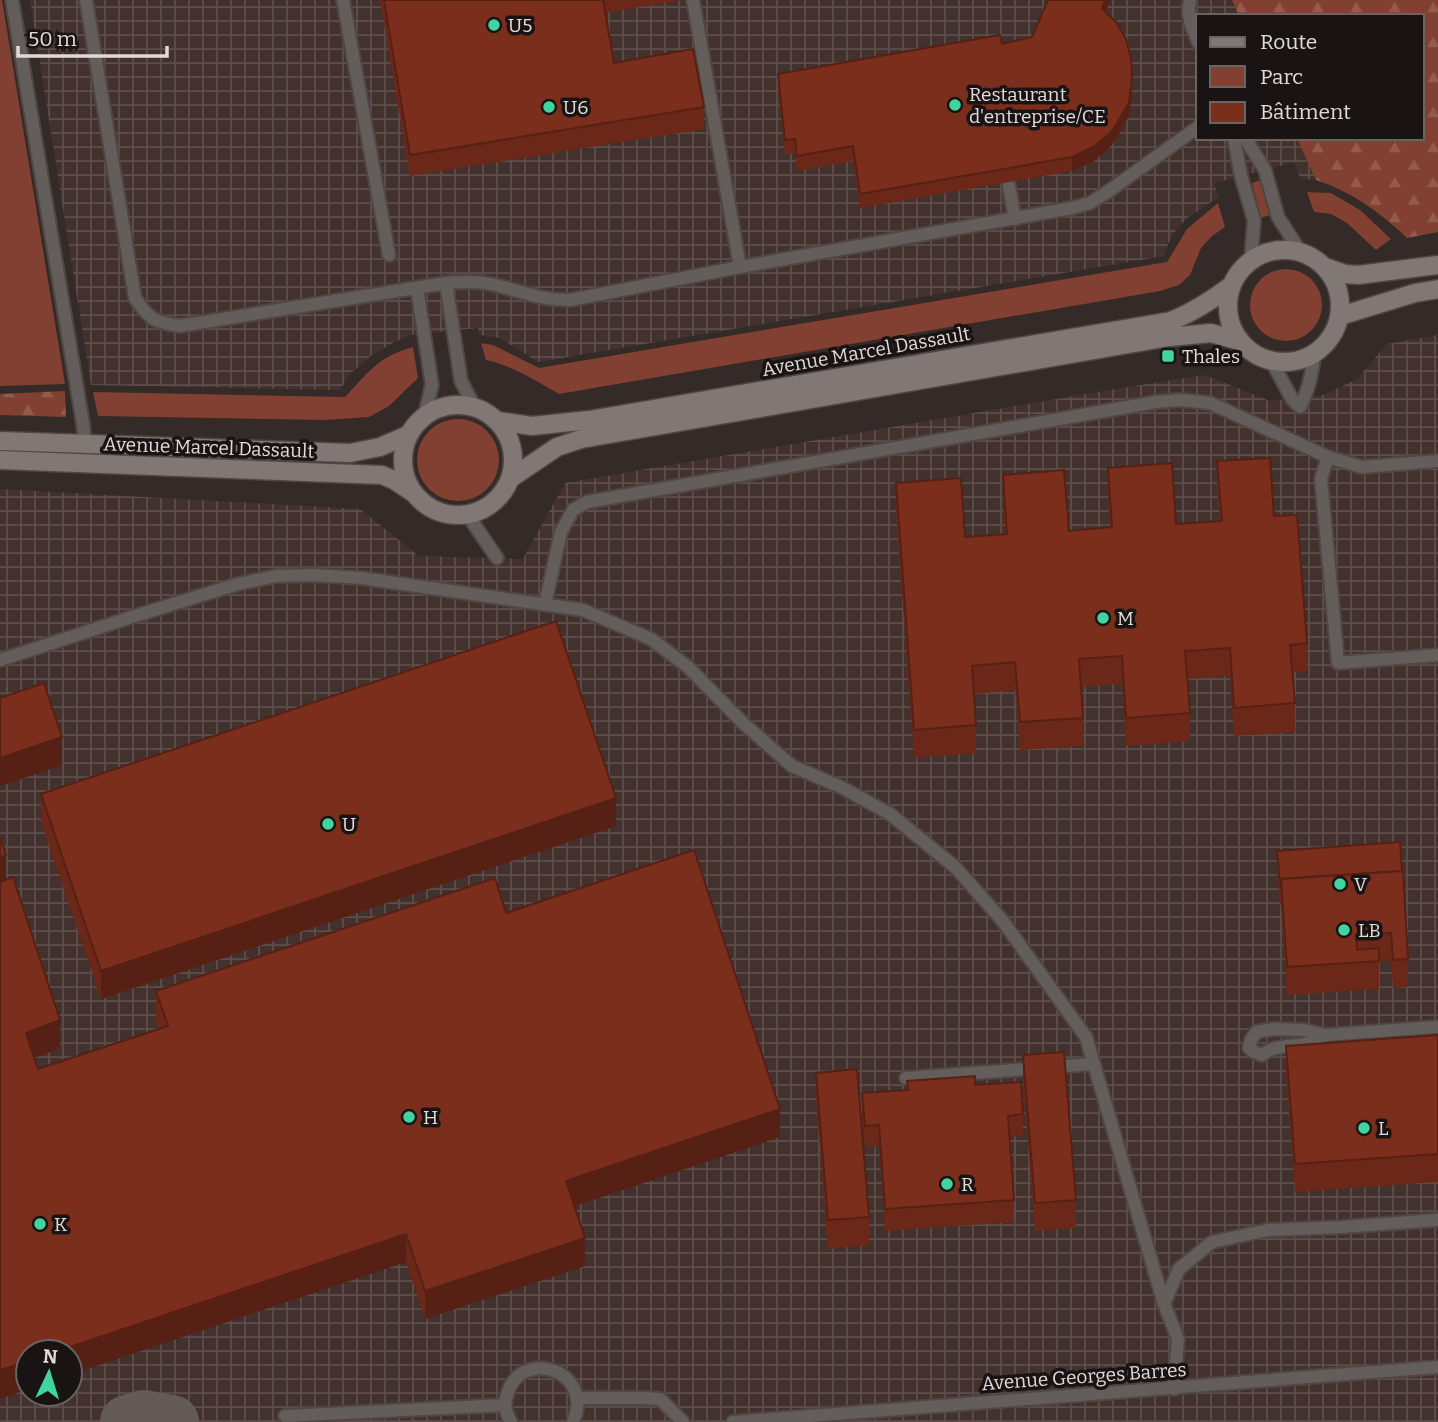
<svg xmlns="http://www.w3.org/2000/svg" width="1438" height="1422" viewBox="0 0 1438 1422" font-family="Bitter,serif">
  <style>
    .industrial { fill: url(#industrial-grid); fill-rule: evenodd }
    .green { fill: #814031 }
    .forest { fill: url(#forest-firs) }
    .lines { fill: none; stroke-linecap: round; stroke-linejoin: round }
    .taxiway { stroke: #645a58; stroke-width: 54 }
    .service-casing { stroke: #504643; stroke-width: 16 }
    .secondary-casing { stroke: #504643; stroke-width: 21 }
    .service { stroke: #635d5c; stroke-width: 12 }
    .secondary { stroke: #817876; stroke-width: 18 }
    .wall { fill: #6b2818 }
    .shaded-wall { fill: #572014 }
    .building { fill: #7c2e1c; stroke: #572014; stroke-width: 2 }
    .poi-dot { fill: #41d4a1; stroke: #191413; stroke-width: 2.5 }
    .labels { text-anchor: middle; stroke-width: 7; stroke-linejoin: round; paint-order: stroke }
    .poi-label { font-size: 19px; fill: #e1dad8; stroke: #191413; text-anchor: start }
    .street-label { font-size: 19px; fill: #e1dad8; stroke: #191413 }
  </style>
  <defs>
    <pattern id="industrial-grid" width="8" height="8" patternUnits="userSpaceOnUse" patternTransform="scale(1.75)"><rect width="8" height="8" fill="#43312d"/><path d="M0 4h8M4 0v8" fill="none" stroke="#5e4e4b"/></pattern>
    <pattern id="forest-firs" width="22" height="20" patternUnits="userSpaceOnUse" patternTransform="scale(1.75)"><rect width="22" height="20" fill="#814031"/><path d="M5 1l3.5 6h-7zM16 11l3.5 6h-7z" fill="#935b4e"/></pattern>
  </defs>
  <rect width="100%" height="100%" fill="#342a27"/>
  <g class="industrial">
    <polygon points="30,0 1232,0 1239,16 1198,16 1198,138 1297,138 1316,180 1300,179 1295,162 1214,183 1219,197 1187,218 1174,233 1168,244 1164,256 538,362 500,338 479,335 478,328 410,335 391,344 371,356 351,373 340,390 91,385"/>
    <path d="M1438,335V1422H0V489L360,509L419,556L523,559L565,483L1115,389L1205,375L1270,401L1323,395L1357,379L1387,344ZM28,1352H70V1394H28Z"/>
  </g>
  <g class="green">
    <polygon points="0,0 2,0 65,384 0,386"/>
    <polygon points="1261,180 1270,215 1261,218 1252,183"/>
    <polygon points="1307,192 1331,193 1360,210 1391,239 1376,250 1347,223 1331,214 1314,212"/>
    <path d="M1218,203L1225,227L1212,236L1201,248L1190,275L1179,285L1160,291L559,394C535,380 513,366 486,360L481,343L493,345L539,368L1167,262L1187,229Z"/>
    <circle cx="1286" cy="305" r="36"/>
    <path d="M413,347L418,378L389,406L369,417L325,420L98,416L93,392L345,397C369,372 377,357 413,347Z"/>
    <circle cx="458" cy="460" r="41"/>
  </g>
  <g class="forest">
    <path d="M1232,0H1438V232L1407,238C1380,212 1352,192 1316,180L1297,138H1422V16H1239Z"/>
    <polygon points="65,391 66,417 0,415 0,394"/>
  </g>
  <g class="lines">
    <polyline class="taxiway" points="127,1422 144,1417 172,1422"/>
    <g class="service-casing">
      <g id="service">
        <polyline points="12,0 83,424 85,444"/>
        <path d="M86,0L135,298C149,319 154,322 179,326L446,283C462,282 479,281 495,285C524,292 539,300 570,300L740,267L1072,208L1090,203L1106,193L1198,127"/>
        <polyline points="343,0 389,255"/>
        <polyline points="693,0 740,267"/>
        <path d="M1190,0C1186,16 1192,27 1198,42"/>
        <polyline points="1234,138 1241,176 1254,220 1251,260"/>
        <polyline points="1245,138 1265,170 1278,217 1300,251"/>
        <polyline points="1009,186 1015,219"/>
        <polyline points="446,283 461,381 474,406"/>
        <polyline points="417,288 432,385 425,414"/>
        <path d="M1271,360L1292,399L1300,407C1309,388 1312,375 1314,354"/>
        <polyline points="1328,457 1321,479 1338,663 1438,655"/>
        <polyline points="467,514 497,558"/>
        <polyline points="545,604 561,532 573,510 587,502 1156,402 1181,400 1210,403 1328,457 1362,467 1438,461"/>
        <polyline points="0,660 141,614 238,584 276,576 313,575 361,578 583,610 651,639 688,667 743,723 792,766 843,788 890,814 955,867 1002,920 1086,1037 1164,1304 1178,1339 1174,1389"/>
        <path d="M1325,1035C1320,1039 1315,1042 1309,1043C1293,1047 1275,1044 1262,1055L1254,1052L1249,1048L1251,1040L1256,1032L1274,1029L1304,1030L1325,1035L1438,1027"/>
        <polyline points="906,1078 1094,1064"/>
        <polyline points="1164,1304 1179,1269 1212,1242 1268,1230 1342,1227 1438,1220"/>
        <polyline points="578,1398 644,1398 660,1399 683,1422"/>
        <polyline points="285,1416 505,1405"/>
        <path d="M511,1422C506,1414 504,1404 507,1395C520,1346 596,1370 573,1422"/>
        <polyline points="733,1422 1438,1367"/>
      </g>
    </g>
    <g class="secondary-casing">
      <g id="secondary">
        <circle cx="1284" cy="306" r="56"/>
        <polyline points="1325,267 1345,274 1358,275 1438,265"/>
        <polyline points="1340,316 1415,293 1438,289"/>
        <circle cx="458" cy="460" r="55"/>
        <path d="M498,421L532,426L589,420L1171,321C1194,312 1212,300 1232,285"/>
        <polyline points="0,441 350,453 380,447 408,435"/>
        <polyline points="0,460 382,475 394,480 412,492"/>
        <polyline points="511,478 557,447 581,439 1169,337 1211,333 1240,341"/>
      </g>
    </g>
    <use href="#service" class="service"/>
    <use href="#secondary" class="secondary"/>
  </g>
  <g class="wall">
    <polygon points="380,0 681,0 605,13 614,63 704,107 704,129 410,176"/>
    <polygon points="1110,0 1106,12 1132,93 1129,116 1116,139 1109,148 1093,162 1072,171 860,208 853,161 797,171 795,153 785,155 778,88 778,74 1002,44 1032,37"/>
    <polygon points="1217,461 1274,516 1307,643 1307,671 1292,672 1295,703 1295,732 1234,736 1230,676 1187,679 1190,713 1190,741 1126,746 1122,684 1081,687 1083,718 1083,746 1020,750 1015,690 974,694 976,725 976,753 914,758 896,511 896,483 965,537 1005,534 1003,503 1003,475 1069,531 1110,528 1108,496 1108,468 1176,524 1220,521 1217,489"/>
    <polygon points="41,794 616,826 101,999 41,822"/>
    <polygon points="1400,842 1408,959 1408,987 1393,988 1391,961 1379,962 1379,989 1287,995 1281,904 1280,904 1277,872 1277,851"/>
    <polygon points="6,880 60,1048 34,1058 38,1069 159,1028 156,1019 156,991 506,913 780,1137 574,1206 585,1266 425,1319 406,1262 28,1352 28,1389 0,1399"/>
    <polygon points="1438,1035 1438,1182 1295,1192 1286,1074 1286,1046"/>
    <polygon points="1023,1055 1076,1200 1076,1228 1035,1231 1023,1083"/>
    <polygon points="816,1073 869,1217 869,1245 828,1249 816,1101"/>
    <polygon points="975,1085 1023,1114 1023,1136 1010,1137 1014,1200 1014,1222 885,1231 879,1146 865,1147 862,1114 862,1093"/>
  </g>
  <g class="shaded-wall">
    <polygon points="1105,0 1110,0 1102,23 1102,9"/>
    <polygon points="1132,78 1132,93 1129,116 1116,139 1109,148 1093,162 1072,171 1072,157"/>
    <polygon points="62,737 62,765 0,786 0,758"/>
    <polygon points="616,798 616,826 101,999 101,971"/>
    <polygon points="6,855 6,884 0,886 0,858"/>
    <polygon points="60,1020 60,1048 26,1061 26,1033"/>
    <polygon points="780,1109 780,1137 566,1209 566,1181"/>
    <polygon points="406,1234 406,1262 70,1375 70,1352 55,1352"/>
    <polygon points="585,1238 585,1266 425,1319 425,1291"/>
    <polygon points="28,1361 28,1389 0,1399 0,1370"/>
  </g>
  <g class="building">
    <polygon points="384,0 603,0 614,63 693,49 704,107 410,155"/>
    <polygon points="1048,0 1105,0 1102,9 1116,22 1126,39 1131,58 1132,78 1129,102 1116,125 1109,134 1093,147 1072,157 860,194 853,146 797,156 795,139 785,140 778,74 1000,35 1002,44 1032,37"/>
    <polygon points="1270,458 1274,516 1297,515 1307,643 1290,645 1295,703 1234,708 1230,648 1185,651 1190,713 1126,718 1122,656 1079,659 1083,718 1020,722 1015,662 972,666 976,725 914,730 896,483 961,478 965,537 1007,534 1003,475 1064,470 1069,531 1112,527 1108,468 1172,463 1176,524 1222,521 1217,461"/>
    <polygon points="556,621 616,798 101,971 41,794"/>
    <polygon points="44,683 62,737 0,758 0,698"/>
    <polygon points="0,837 6,855 0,858"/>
    <polygon points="1400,842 1402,871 1281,879 1281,883 1280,883 1277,851"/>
    <polygon points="694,850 780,1109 566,1181 585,1238 425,1291 406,1234 55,1352 28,1352 28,1361 0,1370 0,882 13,877 60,1020 26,1033 38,1069 168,1026 156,991 495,878 506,913"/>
    <polygon points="1403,871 1408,959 1393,960 1391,933 1356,935 1357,950 1379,948 1379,961 1287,967 1281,879"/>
    <polygon points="1438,1035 1438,1154 1295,1164 1286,1046"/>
    <polygon points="1064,1052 1076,1200 1035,1203 1023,1055"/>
    <polygon points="857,1069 869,1217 828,1220 816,1073"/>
    <polygon points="975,1076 975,1085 1021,1082 1023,1114 1008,1116 1014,1200 885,1209 879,1125 865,1126 862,1093 908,1090 907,1081"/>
  </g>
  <g class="poi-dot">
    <circle cx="494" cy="25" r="7"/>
    <circle cx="955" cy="105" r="7"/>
    <circle cx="549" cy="107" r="7"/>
    <rect x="1161" y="349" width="14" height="14" rx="3.5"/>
    <circle cx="1103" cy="618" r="7"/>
    <circle cx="328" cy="824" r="7"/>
    <circle cx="1340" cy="884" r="7"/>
    <circle cx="1344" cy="930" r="7"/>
    <circle cx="409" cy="1117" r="7"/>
    <circle cx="1364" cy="1128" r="7"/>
    <circle cx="947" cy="1184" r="7"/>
    <circle cx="40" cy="1224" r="7"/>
  </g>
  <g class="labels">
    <g class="poi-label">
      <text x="508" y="32">U5</text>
      <text x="969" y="101">Restaurant<tspan x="969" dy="22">d'entreprise/CE</tspan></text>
      <text x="563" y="114">U6</text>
      <text x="1182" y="363">Thales</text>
      <text x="1117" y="625">M</text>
      <text x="342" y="831">U</text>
      <text x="1354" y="891">V</text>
      <text x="1358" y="937">LB</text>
      <text x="423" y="1124">H</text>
      <text x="1378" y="1135">L</text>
      <text x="961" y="1191">R</text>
      <text x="54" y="1231">K</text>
    </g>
    <g class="street-label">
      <text transform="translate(866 351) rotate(-10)" y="7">Avenue Marcel Dassault</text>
      <text transform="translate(209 447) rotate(2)" y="7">Avenue Marcel Dassault</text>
      <text transform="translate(1084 1376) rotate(-4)" y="7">Avenue Georges Barres</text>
    </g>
  </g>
  <rect x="1196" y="14" width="228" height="126" fill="#191413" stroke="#696362" stroke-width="2"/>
  <rect x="1210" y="37" width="35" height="10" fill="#817876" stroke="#696362" stroke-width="2"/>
  <text x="1260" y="49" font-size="21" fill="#e1dad8">Route</text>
  <rect x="1210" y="66" width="35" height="21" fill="#814031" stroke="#696362" stroke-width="2"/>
  <text x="1260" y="84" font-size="21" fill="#e1dad8">Parc</text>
  <rect x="1210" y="102" width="35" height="21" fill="#7c2e1c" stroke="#696362" stroke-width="2"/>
  <text x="1260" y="119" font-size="21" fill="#e1dad8">Bâtiment</text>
  <g transform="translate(49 1373) rotate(4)"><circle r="33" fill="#191413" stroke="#696362" stroke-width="2"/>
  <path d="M0-5L12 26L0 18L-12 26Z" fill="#41d4a1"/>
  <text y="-10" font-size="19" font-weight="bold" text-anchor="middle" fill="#e1dad8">N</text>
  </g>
  <path d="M18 46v10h149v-10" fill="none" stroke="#e1dad8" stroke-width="3.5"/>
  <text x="28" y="46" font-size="21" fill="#e1dad8" stroke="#191413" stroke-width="5" paint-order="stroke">50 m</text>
</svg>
